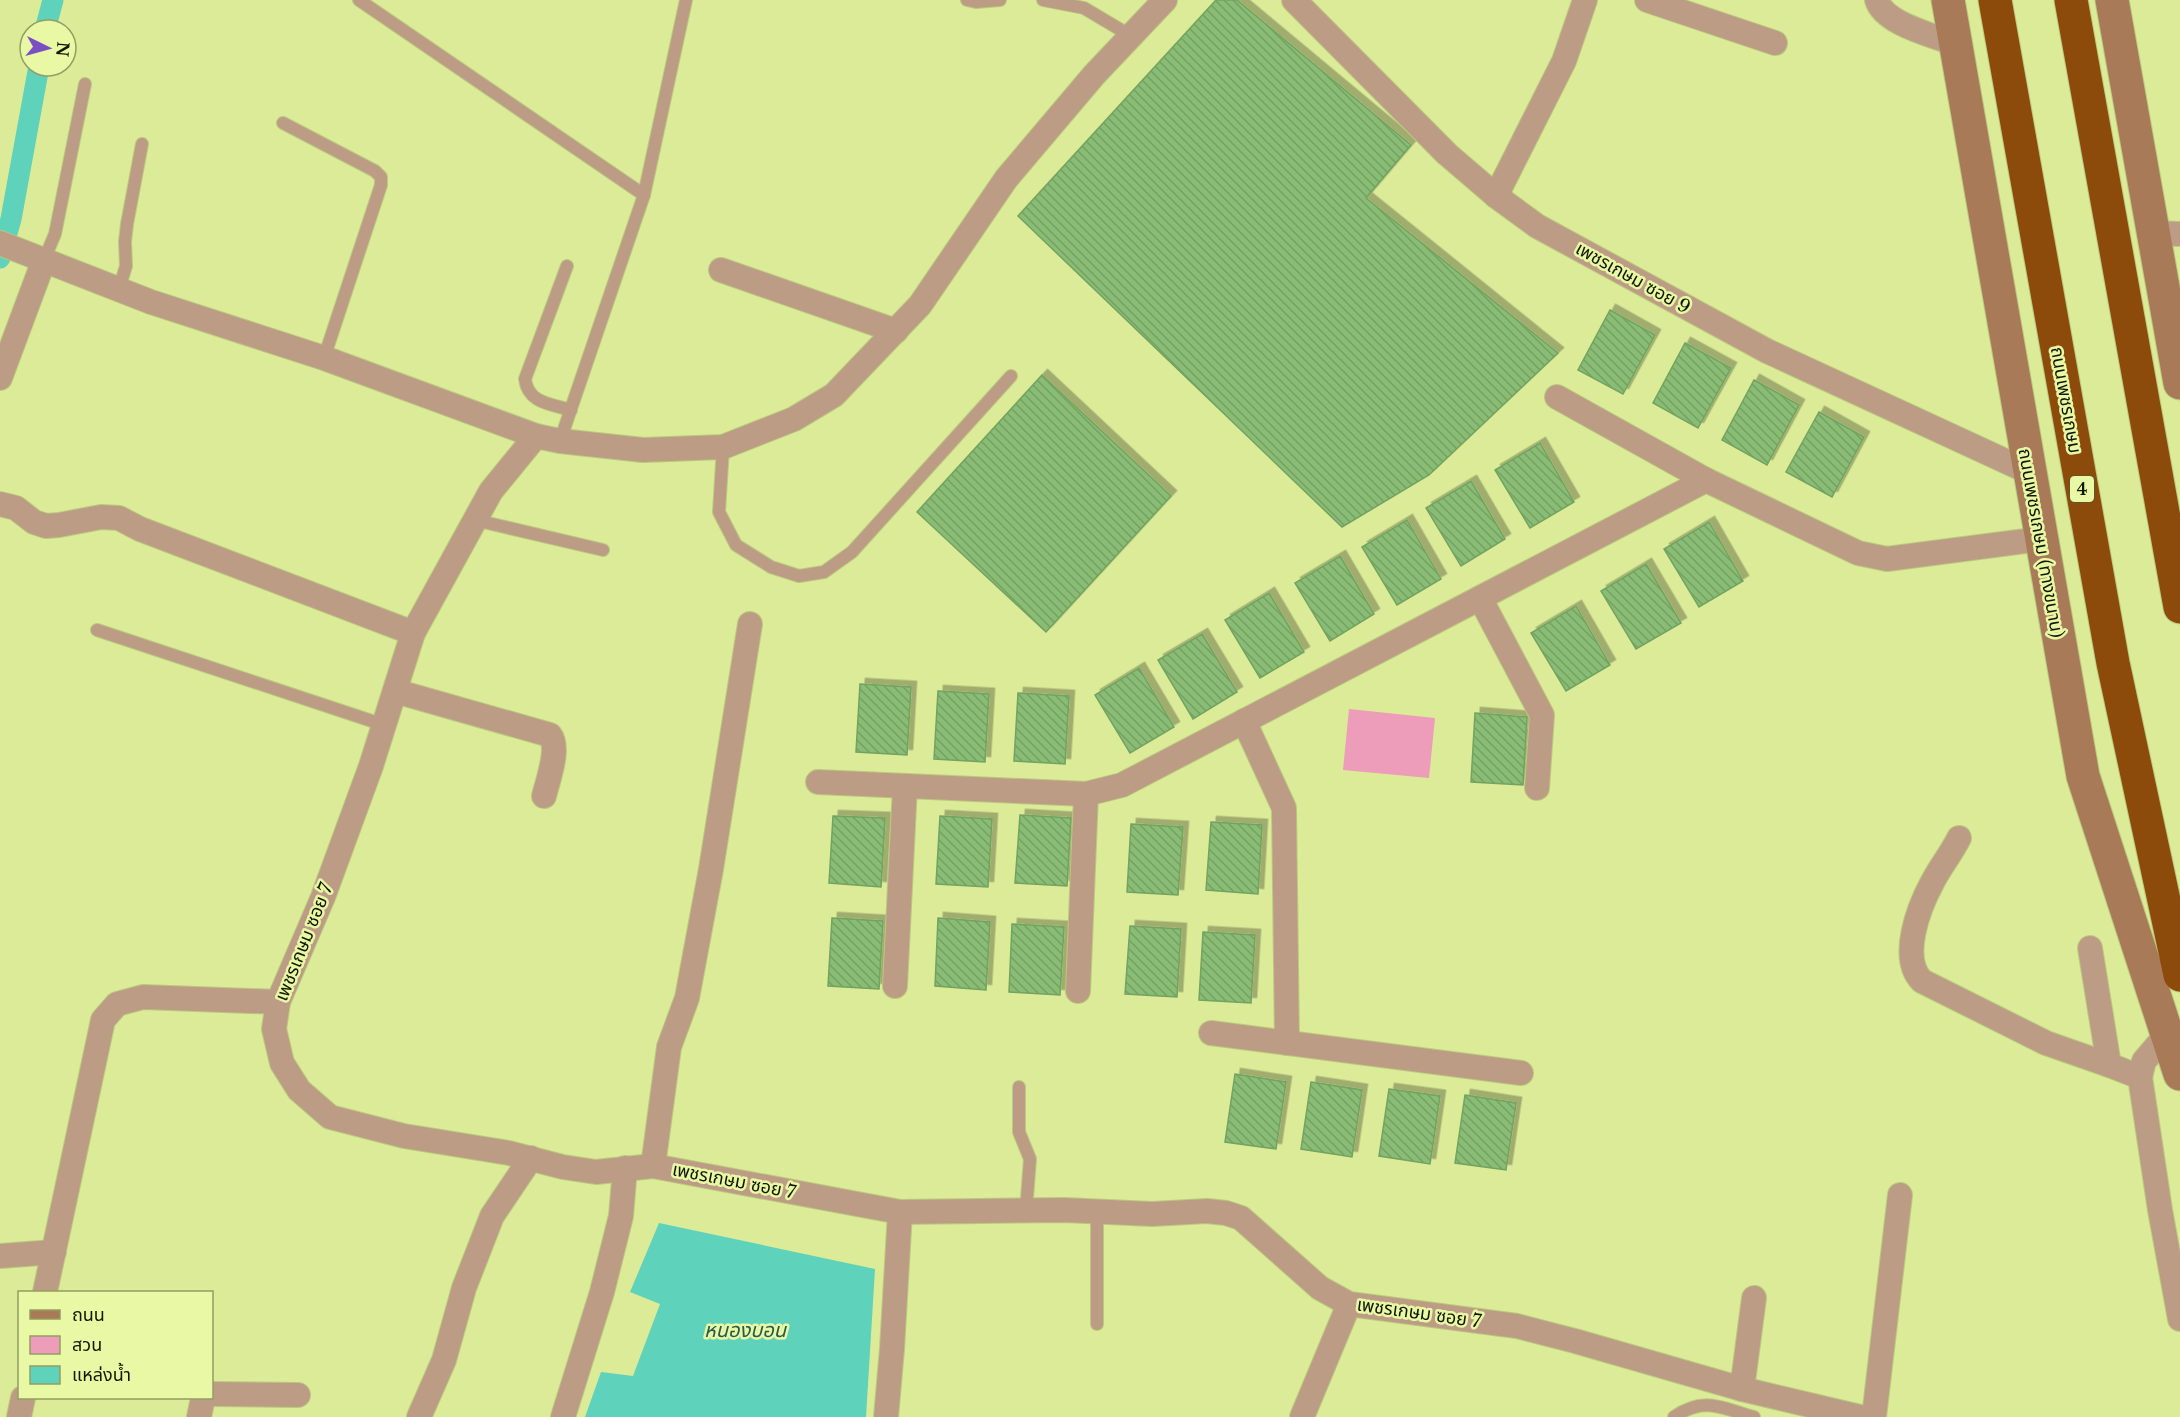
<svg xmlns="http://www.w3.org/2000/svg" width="2180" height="1417" viewBox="0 0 2180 1417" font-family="'Libre Baskerville','Noto Sans Thai',serif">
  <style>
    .green { fill: #ed9db9 }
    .water { fill: #5ed2ba }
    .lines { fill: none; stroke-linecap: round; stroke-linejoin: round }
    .canal { stroke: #5ed2ba; stroke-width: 21 }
    .building { fill: url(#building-back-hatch); stroke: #73a360; stroke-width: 1.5; filter: url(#shadow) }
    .lane-casing { stroke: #bbc97f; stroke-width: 14 }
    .street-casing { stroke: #bbc97f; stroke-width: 26 }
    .secondary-casing { stroke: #bbc97f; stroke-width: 35 }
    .highway-casing { stroke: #bbc97f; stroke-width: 35 }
    .lane { stroke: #bd9c85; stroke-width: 12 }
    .street { stroke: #bd9c85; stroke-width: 24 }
    .secondary { stroke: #a97a58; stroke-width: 33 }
    .highway { stroke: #8c4b0a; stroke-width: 33 }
    .labels { text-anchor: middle; stroke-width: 5; stroke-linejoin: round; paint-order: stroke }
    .shield { fill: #e8f8a4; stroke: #535a31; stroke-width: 1.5 }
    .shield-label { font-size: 16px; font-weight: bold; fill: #131700 }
    .street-label { font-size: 18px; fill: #131700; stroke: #e8f8a4 }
    .water-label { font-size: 20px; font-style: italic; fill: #285a4f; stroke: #e8f8a4 }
  </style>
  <defs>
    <pattern id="building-back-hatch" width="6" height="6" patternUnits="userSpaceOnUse" patternTransform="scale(1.5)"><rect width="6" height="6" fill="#89bc75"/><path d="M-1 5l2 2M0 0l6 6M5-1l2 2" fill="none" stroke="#75a163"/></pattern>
    <filter id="shadow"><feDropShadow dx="5.5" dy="-5.5" stdDeviation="0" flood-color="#0004"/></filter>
  </defs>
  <rect width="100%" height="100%" fill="#dbeb97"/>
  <polygon class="green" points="1349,709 1435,718 1429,778 1343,770"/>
  <polygon class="water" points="659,1223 875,1269 866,1417 585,1417 601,1372 633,1376 660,1304 630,1292"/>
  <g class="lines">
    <g class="canal">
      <polyline points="45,30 53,0"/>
      <polyline points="0,258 11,219 39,66"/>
    </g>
  </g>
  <g class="building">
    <polygon points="1216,0 1237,0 1411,145 1366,198 1558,353 1429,475 1342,527 1018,216"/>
    <polygon points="1610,310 1655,335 1623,394 1578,370"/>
    <polygon points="1685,343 1731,368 1698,428 1653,403"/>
    <polygon points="1042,375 1171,496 1046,632 917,512"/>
    <polygon points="1754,380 1799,405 1767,465 1722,440"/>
    <polygon points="1819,412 1864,437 1832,497 1786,472"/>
    <polygon points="1540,443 1574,502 1530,528 1495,470"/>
    <polygon points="1471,481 1505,539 1461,566 1426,508"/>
    <polygon points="1407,520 1441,579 1397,605 1362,547"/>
    <polygon points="1709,522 1743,581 1699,607 1664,549"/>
    <polygon points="1340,556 1374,614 1330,641 1295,583"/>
    <polygon points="1646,564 1681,623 1636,649 1601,591"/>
    <polygon points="1269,593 1304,652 1260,678 1225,620"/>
    <polygon points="1576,606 1610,665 1566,691 1531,633"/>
    <polygon points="1202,634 1237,692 1193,719 1158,660"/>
    <polygon points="1139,668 1174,727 1130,753 1095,695"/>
    <polygon points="860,684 911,687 907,755 856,752"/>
    <polygon points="938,691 989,694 985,762 934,759"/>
    <polygon points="1018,693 1069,696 1065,764 1014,761"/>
    <polygon points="1475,713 1527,717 1523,785 1471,782"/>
    <polygon points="1020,815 1071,818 1067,886 1015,883"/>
    <polygon points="833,816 885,818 881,887 829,883"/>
    <polygon points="940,816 992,819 988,887 936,884"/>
    <polygon points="1211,822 1262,825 1258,894 1206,890"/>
    <polygon points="1131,824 1183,827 1178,895 1127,892"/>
    <polygon points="832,918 883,921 879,989 828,986"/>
    <polygon points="938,918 990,922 986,990 935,986"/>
    <polygon points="1012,924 1064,927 1060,995 1009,992"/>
    <polygon points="1130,926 1181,929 1177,997 1125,994"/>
    <polygon points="1203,932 1255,935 1251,1003 1199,1000"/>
    <polygon points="1235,1074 1286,1082 1276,1149 1225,1142"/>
    <polygon points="1311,1082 1362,1090 1352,1157 1301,1149"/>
    <polygon points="1389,1089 1440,1096 1430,1164 1379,1156"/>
    <polygon points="1465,1095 1516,1103 1506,1170 1455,1163"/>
  </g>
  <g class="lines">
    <g class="lane-casing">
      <g id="lane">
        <polyline points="359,0 644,195"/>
        <polyline points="967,0 976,2 1000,0"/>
        <polyline points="1043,0 1084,8 1131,36"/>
        <polyline points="283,123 375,171 381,177 381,185 324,358"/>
        <polyline points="44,260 55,234 85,84"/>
        <path d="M567,266L525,379C528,403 550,404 571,410"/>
        <polyline points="119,289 126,266 125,242 127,224 142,144"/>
        <polyline points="560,441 644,195 686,0"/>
        <polyline points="723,447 719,512 736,545 771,567 799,576 824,572 852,552 1011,376"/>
        <polyline points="475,520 603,550"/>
        <polyline points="97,630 384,725"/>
        <polyline points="1019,1087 1019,1132 1030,1159 1026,1211"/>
        <polyline points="1097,1212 1097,1324"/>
        <path d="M1674,1417C1704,1396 1722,1408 1754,1417"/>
      </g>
    </g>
    <g class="street-casing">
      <g id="street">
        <polyline points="1294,0 1447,154 1496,196 1537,226 1767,351 2029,472"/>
        <polyline points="1647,0 1775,43"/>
        <path d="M1877,0C1884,24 1933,35 1955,44"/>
        <polyline points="1496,196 1564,61 1585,0"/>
        <polyline points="2155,233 2180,234"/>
        <polyline points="0,243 151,302 324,358 536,436 560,441 643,450 723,447 794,419 834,395 920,305 1006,179 1094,75 1165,0"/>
        <polyline points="721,270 896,331"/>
        <polyline points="0,378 44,260"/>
        <polyline points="1557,397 1706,480 1858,553 1887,559 2040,539"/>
        <polyline points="536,436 491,491 413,633 371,766 323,897 278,1002 274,1029 282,1063 299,1090 330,1117 404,1136 509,1153 563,1167 596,1172 653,1166 900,1212 1064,1210 1152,1214 1207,1211 1226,1213 1241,1218 1320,1288 1349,1304 1517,1326 1575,1341 1742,1389 1860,1417"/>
        <polyline points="0,504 16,508 34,522 46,526 59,525 101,517 119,518 140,529 413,633"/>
        <polyline points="1480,598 1542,715 1537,788"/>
        <path d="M395,691L550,735C560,748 548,780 544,796"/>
        <polyline points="1244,721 1284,808 1287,1043"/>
        <polyline points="818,782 1086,794 1122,785 1706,480"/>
        <path d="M1959,838C1951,854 1940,867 1932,883C1919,907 1899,958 1922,981L2046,1043L2109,1065"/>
        <polyline points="2090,948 2109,1065 2140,1077 2160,1210 2180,1319"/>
        <polyline points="895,986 905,786"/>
        <polyline points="1078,991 1086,794"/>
        <polyline points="1211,1033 1521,1073"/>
        <polyline points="2140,1077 2144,1061 2167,1034"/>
        <polyline points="653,1166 669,1047 687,998 711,869 750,624"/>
        <polyline points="0,1256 54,1252"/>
        <polyline points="45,1292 103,1020 117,1004 143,997 278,1002"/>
        <polyline points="1742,1389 1754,1298"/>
        <polyline points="212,1394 298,1395"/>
        <polyline points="19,1417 23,1398"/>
        <polyline points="199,1417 203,1398"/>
        <polyline points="419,1417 444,1360 464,1288 492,1216 531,1158"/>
        <polyline points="563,1417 602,1292 621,1216 625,1168"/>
        <polyline points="886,1417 892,1349 900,1212"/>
        <polyline points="1302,1417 1349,1304"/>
        <polyline points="1874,1417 1900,1195"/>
      </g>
    </g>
    <g class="secondary-casing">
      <g id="secondary">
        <polyline points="1948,0 2083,776 2180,1074"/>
        <polyline points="2112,0 2180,383"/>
      </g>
    </g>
    <g class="highway-casing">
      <g id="highway">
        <polyline points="1995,0 2113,663 2180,975"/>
        <polyline points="2071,0 2180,607"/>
      </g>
    </g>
    <use href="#lane" class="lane"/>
    <use href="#street" class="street"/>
    <use href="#secondary" class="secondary"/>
    <use href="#highway" class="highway"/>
  </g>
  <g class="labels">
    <rect class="shield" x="2070" y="476" width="24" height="26" rx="4.5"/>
    <g class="shield-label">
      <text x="2082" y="495">4</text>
    </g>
    <g class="street-label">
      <text transform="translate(1633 278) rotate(29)" y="6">เพชรเกษม ซอย 9</text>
      <text transform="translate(2066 400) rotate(80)" y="6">ถนนเพชรเกษม</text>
      <text transform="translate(2041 543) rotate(80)" y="6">ถนนเพชรเกษม (ทางขนาน)</text>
      <text transform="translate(304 942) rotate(-68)" y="6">เพชรเกษม ซอย 7</text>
      <text transform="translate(734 1181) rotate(11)" y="6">เพชรเกษม ซอย 7</text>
      <text transform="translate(1419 1313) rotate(8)" y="6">เพชรเกษม ซอย 7</text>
    </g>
    <g class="water-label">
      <text x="745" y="1337">หนองบอน</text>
    </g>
  </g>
  <rect x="18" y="1291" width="195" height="108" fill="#e8f8a4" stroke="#939e62" stroke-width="1.5"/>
  <rect x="30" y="1310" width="30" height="9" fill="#a97a58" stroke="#939e62" stroke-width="1.5"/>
  <text x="72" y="1321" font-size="18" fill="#131700">ถนน</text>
  <rect x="30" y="1336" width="30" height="18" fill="#ed9db9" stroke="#939e62" stroke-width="1.5"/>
  <text x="72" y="1351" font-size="18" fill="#131700">สวน</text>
  <rect x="30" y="1366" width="30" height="18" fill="#5ed2ba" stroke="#939e62" stroke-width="1.5"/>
  <text x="72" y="1381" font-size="18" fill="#131700">แหล่งน้ำ</text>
  <g transform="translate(48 48) rotate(95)"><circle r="28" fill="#e8f8a4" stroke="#939e62" stroke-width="1.5"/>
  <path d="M0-4.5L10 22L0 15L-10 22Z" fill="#7b4ec6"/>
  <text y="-9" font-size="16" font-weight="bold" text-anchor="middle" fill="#131700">N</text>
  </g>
</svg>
